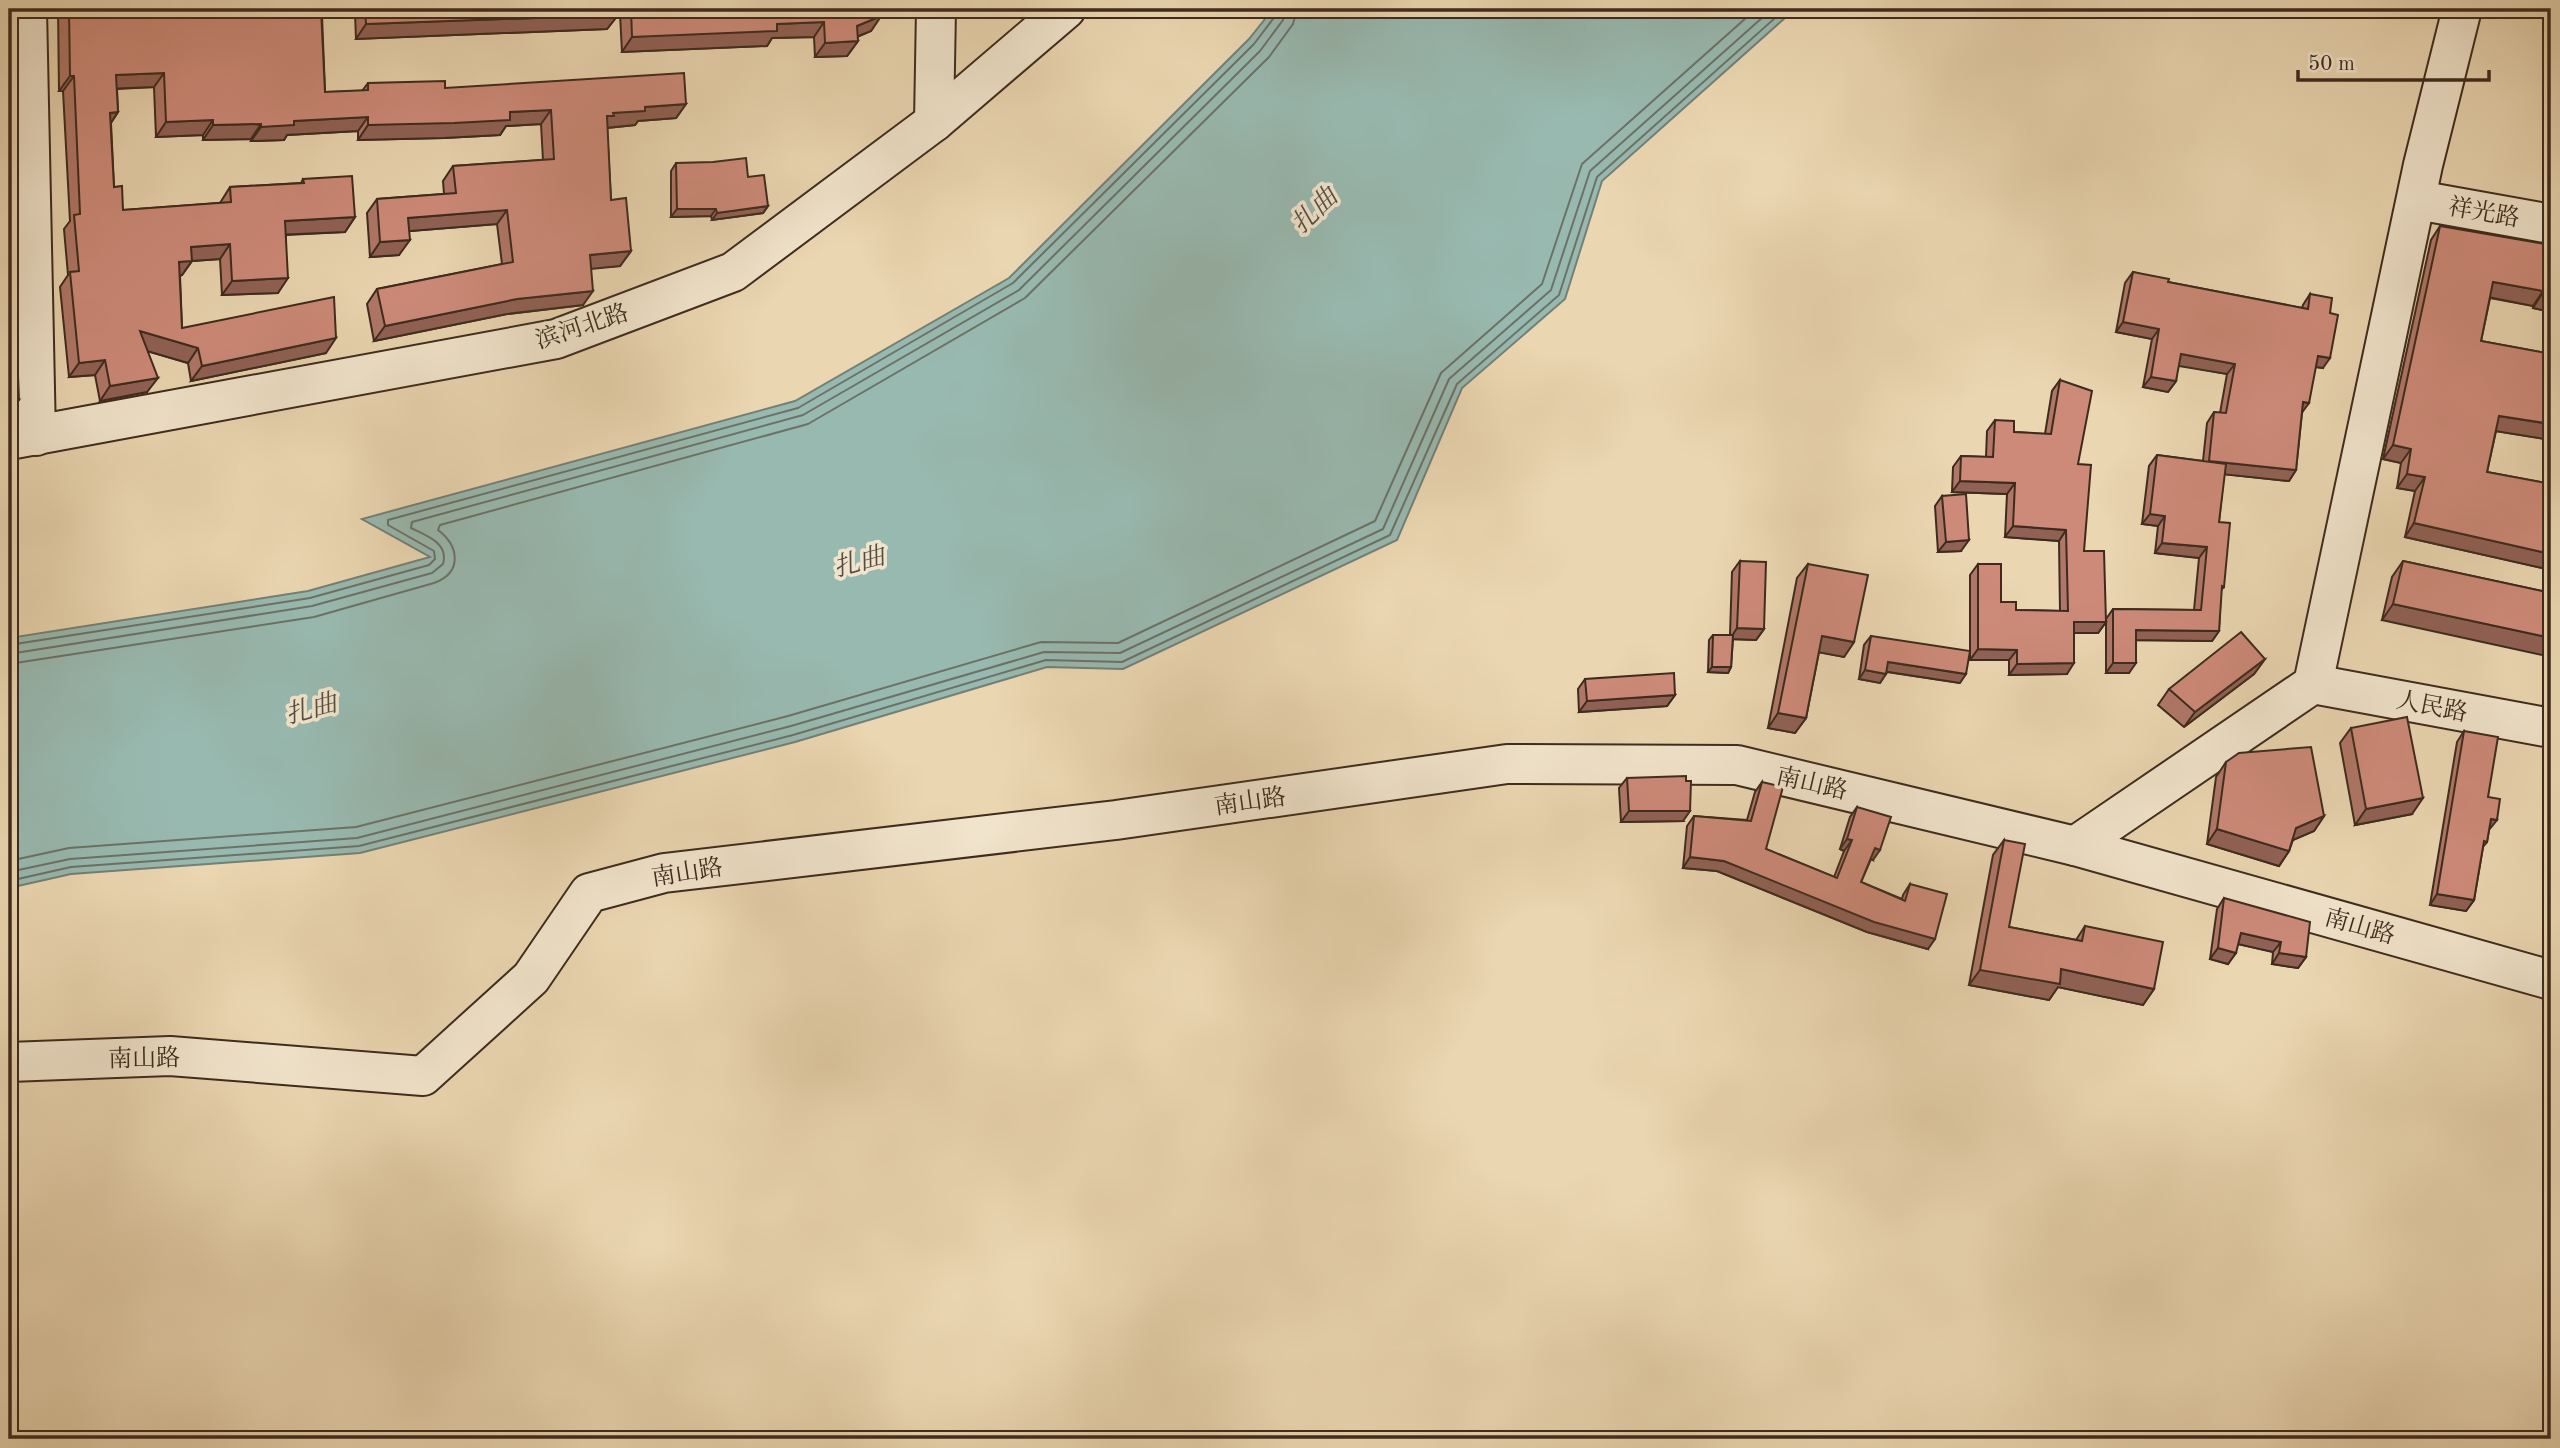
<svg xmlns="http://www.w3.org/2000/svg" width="2560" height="1448" viewBox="0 0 2560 1448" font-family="'Old Standard TT','Noto Serif SC',serif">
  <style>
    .water { fill: #98b9b0; stroke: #748076; stroke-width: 2 }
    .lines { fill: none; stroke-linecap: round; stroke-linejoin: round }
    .shore { stroke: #6b7267; stroke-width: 2 }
    .secondary-casing { stroke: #3e2b1e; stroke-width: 42 }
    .secondary { stroke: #f1e4cc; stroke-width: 38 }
    .wall { fill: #b07768; stroke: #3e2b1e; stroke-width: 2 }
    .shaded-wall { fill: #906155; stroke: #3e2b1e; stroke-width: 2 }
    .building { fill: #cd8a79; stroke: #3e2b1e; stroke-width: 2 }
    .labels { text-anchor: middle; stroke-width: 7; stroke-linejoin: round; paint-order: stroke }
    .street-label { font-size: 24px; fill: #3e2b1e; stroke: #f1e4cc }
    .water-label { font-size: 26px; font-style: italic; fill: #544e42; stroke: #f1e4cc }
  </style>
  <rect width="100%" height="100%" fill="#ead6b1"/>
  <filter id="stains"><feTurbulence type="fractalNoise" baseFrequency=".00286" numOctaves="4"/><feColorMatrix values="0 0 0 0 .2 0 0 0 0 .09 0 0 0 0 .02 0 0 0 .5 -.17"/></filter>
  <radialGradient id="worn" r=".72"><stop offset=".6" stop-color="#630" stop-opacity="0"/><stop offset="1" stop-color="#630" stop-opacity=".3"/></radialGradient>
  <polygon class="water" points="1273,9 1795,9 1602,181 1565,299 1462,388 1397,540 1123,669 1047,667 795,742 360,853 71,874 9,888 9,638 308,591 430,557 362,519 795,401 1009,278 1249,39"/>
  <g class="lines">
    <g class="shore">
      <polyline points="9,645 310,598 429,565 435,559 434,551 388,525 388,520 798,408 1013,283 1254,44 1276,15 1278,9"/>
      <path d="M9,654L312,606L432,573L443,564C449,543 427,536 411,528L412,522L803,415L1019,290L1260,51L1283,20L1286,9"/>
      <path d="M9,664L314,617L434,583C463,572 459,546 438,530L440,525L808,424L1025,298L1269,57L1293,24L1297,9"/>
      <polyline points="9,861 69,848 356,827 788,716 1041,642 1118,643 1375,521 1441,373 1542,284 1582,164 1756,9"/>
      <polyline points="9,872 70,859 357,838 791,726 1044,652 1120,653 1383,529 1449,379 1551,290 1590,171 1772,9"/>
      <polyline points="9,881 71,867 359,846 793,735 1046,660 1122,662 1390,535 1457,384 1559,295 1597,177 1785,9"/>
    </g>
    <g class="secondary-casing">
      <g id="secondary">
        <polyline points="27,9 36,436"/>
        <polyline points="934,122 936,9"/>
        <polyline points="2417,200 2551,224"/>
        <polyline points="9,440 556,339 733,272 934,122 1066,9"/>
        <polyline points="2313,684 2551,728"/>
        <polyline points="2075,846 2313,684 2423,165 2462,9"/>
        <polyline points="9,1062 170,1056 423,1076 531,978 589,893 664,873 1116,820 1507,764 1737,765 2075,846 2551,980"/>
      </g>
    </g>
    <use href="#secondary" class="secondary"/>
  </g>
  <g class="wall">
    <polygon points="58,9 617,9 618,15 607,29 356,39 355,13 322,15 325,92 362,91 368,83 686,104 676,118 638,121 635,125 607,128 611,200 631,251 620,266 591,268 583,305 507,314 374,341 367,304 377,289 502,264 497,224 409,231 399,255 370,257 367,213 377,199 444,194 443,181 453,166 543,160 541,124 506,126 500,135 444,138 358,140 358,131 287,135 284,140 251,141 251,139 203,140 203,135 156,137 154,87 117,89 118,112 111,123 114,187 123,210 220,203 230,187 301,183 303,179 355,217 345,232 286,235 278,293 222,295 220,259 192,261 182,275 180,276 182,328 326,353 191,381 188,363 147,351 147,392 100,401 95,375 69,377 60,287 68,275 64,229 70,221 63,91 59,91"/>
    <polygon points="624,9 881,9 881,16 871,31 857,37 858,41 847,56 815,57 814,37 772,38 767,46 622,52 620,14"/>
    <polygon points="676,163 748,177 768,206 763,213 712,220 711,216 671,217 671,171"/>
    <polygon points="2440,226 2551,245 2551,312 2533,308 2533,306 2490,298 2481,341 2551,354 2551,440 2496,431 2487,472 2551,484 2551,570 2405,537 2415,491 2397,488 2401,463 2383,459 2431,240"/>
    <polygon points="2133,272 2168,282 2302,308 2303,305 2310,294 2323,368 2315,367 2302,413 2296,470 2289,481 2224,474 2219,522 2224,587 2221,590 2219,631 2212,641 2136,640 2129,673 2106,673 2106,619 2113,609 2194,610 2199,558 2155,553 2158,526 2142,524 2149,466 2157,455 2203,461 2207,423 2214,412 2220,413 2227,374 2178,365 2176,381 2168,392 2143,387 2152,339 2116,332 2125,283"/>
    <polygon points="2060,380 2078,464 2084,551 2106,622 2098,633 2074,633 2067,674 2009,675 2009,660 1970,660 1970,575 1978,564 2001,602 2016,610 2060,611 2059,541 2005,537 2007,494 1952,492 1953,467 1961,456 1986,457 1987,431 1995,420 2014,432 2045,434 2052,391"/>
    <polygon points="1942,496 1961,551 1938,552 1935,506"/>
    <polygon points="1740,561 1764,629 1756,640 1733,639 1731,667 1728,673 1708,672 1709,640 1713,635 1730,635 1732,572"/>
    <polygon points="2403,561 2551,593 2382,620 2392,577"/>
    <polygon points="1808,564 1854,642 1844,657 1819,652 1806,718 1795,733 1768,728 1797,578"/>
    <polygon points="1871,636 1960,683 1887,672 1880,683 1859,679 1864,645"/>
    <polygon points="2265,659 2254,674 2184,727 2158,705 2169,689"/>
    <polygon points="1585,679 1675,695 1667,706 1579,712 1578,689"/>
    <polygon points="2351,728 2412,814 2355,825 2340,743"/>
    <polygon points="2464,731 2488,797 2489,830 2487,842 2483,847 2474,900 2466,911 2430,905 2457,742"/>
    <polygon points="2226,762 2324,816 2314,831 2293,840 2289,851 2279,866 2207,844 2216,777"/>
    <polygon points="1627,778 1683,821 1621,822 1619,788"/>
    <polygon points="1762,782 1766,849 1834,877 1844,851 1840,849 1850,817 1857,807 1873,860 1871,859 1861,882 1902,899 1903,895 1910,884 1928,949 1867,932 1717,871 1683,868 1687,826 1694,816 1747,820 1755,792"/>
    <polygon points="2004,840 2009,927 2076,940 2085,926 2154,989 2143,1005 2058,987 2049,1000 1969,985 1993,855"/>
    <polygon points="2551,863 2551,919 2545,918"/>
    <polygon points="2224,898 2306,957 2298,968 2272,964 2273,952 2238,944 2228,964 2210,959 2217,909"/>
  </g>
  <g class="shaded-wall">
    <polygon points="315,9 358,9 355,13 311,15"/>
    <polygon points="618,15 607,29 356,39 366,24"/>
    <polygon points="881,16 871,31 846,41 857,26"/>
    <polygon points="824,22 814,37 772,38 767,46 622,52 632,37 777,24"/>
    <polygon points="858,41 847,56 815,57 825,43"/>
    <polygon points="164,73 154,87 106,89 116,75"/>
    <polygon points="70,76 74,76 63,91 59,91"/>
    <polygon points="686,104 676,118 638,121 635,125 605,128 607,116 613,113 645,107"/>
    <polygon points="551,110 541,124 506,126 500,135 444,138 358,140 368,125 510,112"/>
    <polygon points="118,112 108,127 110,113"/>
    <polygon points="368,117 358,131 287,135 284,140 251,141 261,127 294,121"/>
    <polygon points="213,120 203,135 156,137 166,122"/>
    <polygon points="261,124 251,139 203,140 213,125"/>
    <polygon points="9,145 15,145 9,154"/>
    <polygon points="768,206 763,213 712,220 717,213"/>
    <polygon points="677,209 716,209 711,216 671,217"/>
    <polygon points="507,210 497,224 398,232 408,218"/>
    <polygon points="355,217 345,232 275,235 285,221"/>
    <polygon points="410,240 399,255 370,257 380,242"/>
    <polygon points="230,244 220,259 192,261 182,275 169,276 191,247"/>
    <polygon points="631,251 620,266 580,270 590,255"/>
    <polygon points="288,278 278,293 222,295 232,281"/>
    <polygon points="2493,282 2543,291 2533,306 2483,296"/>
    <polygon points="593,291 583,305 507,314 374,341 385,326 517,299"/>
    <polygon points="2542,294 2551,296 2551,312 2533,308"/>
    <polygon points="2123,322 2159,329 2152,339 2116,332"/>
    <polygon points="140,331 198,348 188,363 130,346"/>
    <polygon points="336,338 326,353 191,381 202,366"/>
    <polygon points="2181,354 2235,364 2227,374 2173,365"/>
    <polygon points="2318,356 2330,358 2323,368 2310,366"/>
    <polygon points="105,360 95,375 69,377 79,363"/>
    <polygon points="2151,377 2176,381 2168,392 2143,387"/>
    <polygon points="158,378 147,392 100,401 110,386"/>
    <polygon points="19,400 9,415 9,403"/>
    <polygon points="2303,402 2309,403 2301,414"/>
    <polygon points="2499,416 2551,424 2551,440 2489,430"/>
    <polygon points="2393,445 2411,449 2401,463 2383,459"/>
    <polygon points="2209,461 2296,470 2289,481 2202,472"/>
    <polygon points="2407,474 2425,477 2415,491 2397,488"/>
    <polygon points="1960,481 2015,483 2007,494 1952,492"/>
    <polygon points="2150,514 2165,516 2158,526 2142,524"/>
    <polygon points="2414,523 2551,554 2551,570 2405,537"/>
    <polygon points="2013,526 2066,530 2059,541 2005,537"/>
    <polygon points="1969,540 1961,551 1938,552 1946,542"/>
    <polygon points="2162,543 2207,547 2199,558 2155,553"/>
    <polygon points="2393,604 2551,638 2551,657 2382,620"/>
    <polygon points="2074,622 2106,622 2098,633 2067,633"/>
    <polygon points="1737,628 1764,629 1756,640 1730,639"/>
    <polygon points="2136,630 2219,631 2212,641 2129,640"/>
    <polygon points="1822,636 1854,642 1844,657 1812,651"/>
    <polygon points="1978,649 2017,650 2009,660 1970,660"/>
    <polygon points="2265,659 2254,674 2184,727 2195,712"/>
    <polygon points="1888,662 1966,674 1960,683 1882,671"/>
    <polygon points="2074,663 2067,674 2009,675 2017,664"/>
    <polygon points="2113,663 2136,663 2129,673 2106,673"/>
    <polygon points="1712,667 1731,667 1728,673 1708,672"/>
    <polygon points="1865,670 1886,674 1880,683 1859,679"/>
    <polygon points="1675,695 1667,706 1579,712 1587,701"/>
    <polygon points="1778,713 1806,718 1795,733 1768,728"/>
    <polygon points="2423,798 2412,814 2355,825 2366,809"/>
    <polygon points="1629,811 1690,811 1683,821 1621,822"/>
    <polygon points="2324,816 2314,831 2286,843 2296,828"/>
    <polygon points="2491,819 2497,820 2489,830"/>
    <polygon points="2217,829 2289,851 2279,866 2207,844"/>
    <polygon points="1847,839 1852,840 1844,851 1840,849"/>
    <polygon points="1875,848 1880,850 1873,860 1868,858"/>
    <polygon points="1690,857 1724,861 1935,939 1928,949 1867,932 1717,871 1683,868"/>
    <polygon points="2437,894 2474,900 2466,911 2430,905"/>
    <polygon points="2551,909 2551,919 2545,918"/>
    <polygon points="2241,933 2281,942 2273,952 2233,943"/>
    <polygon points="2218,948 2236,953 2228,964 2210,959"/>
    <polygon points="2279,953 2306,957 2298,968 2272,964"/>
    <polygon points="2061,969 2154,989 2143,1005 2058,987 2049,1000 1969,985 1980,970"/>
  </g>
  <g class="building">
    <polygon points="69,9 321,9 325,92 368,90 368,83 445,81 445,88 684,73 686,104 645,107 645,111 613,113 614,116 607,116 611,200 626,198 631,251 590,255 593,291 517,299 385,326 377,289 513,262 507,210 408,218 410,240 380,242 377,199 456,193 453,166 554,159 551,110 510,112 510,120 454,123 368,125 368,117 294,121 294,125 261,127 261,124 213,125 213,120 166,122 164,73 116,75 118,112 110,113 114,187 122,186 123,210 231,202 230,187 304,183 303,179 352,176 355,217 285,221 288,278 232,281 230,244 191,247 192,261 179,262 182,328 334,297 336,338 202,366 198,348 140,331 158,378 110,386 105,360 79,363 70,272 79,271 74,215 80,214 74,76 70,76"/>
    <polygon points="365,9 617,9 618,15 366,24"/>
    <polygon points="631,9 881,9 881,16 857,26 858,41 825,43 824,22 777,24 777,31 632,37"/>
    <polygon points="9,117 14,117 15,145 9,145"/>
    <polygon points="746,158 748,177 764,175 768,206 717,213 716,209 677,209 676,163 713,162"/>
    <polygon points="9,203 11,203 19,400 9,403"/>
    <polygon points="2440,226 2551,245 2551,296 2542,294 2543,291 2493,282 2481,341 2551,354 2551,424 2499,416 2487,472 2551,484 2551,554 2414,523 2425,477 2407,474 2411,449 2393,445"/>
    <polygon points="2133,272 2169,279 2168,282 2308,309 2310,294 2332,298 2330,313 2338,315 2330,358 2318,356 2309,403 2303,402 2296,470 2209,461 2214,412 2226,413 2235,364 2181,354 2176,381 2151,377 2159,329 2123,322"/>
    <polygon points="2060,380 2092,391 2078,464 2091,465 2084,551 2104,551 2106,622 2074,622 2074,663 2017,664 2017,650 1978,649 1978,564 2001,564 2001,602 2016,602 2016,610 2068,611 2066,530 2013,526 2015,483 1960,481 1961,456 1993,457 1995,420 2014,421 2014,432 2051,434"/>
    <polygon points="2157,455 2226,464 2219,522 2230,523 2224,587 2222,586 2219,631 2136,630 2136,663 2113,663 2113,609 2201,610 2207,547 2162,543 2165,516 2150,514"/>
    <polygon points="1966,494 1969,540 1946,542 1942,496"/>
    <polygon points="1740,561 1766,562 1764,629 1737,628"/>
    <polygon points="2403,561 2551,593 2551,638 2393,604"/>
    <polygon points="1808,564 1868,575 1854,642 1822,636 1806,718 1778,713"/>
    <polygon points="2241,632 2265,659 2195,712 2169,689"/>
    <polygon points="1713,635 1733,635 1731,667 1712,667"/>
    <polygon points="1871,636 1970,651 1966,674 1888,662 1886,674 1865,670"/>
    <polygon points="1674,673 1675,695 1587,701 1585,679"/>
    <polygon points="2407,717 2423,798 2366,809 2351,728"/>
    <polygon points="2464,731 2498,737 2488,797 2500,799 2497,820 2491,819 2487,842 2484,841 2474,900 2437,894"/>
    <polygon points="2311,747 2324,816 2296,828 2289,851 2217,829 2226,762 2239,753"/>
    <polygon points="1686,776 1686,781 1691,781 1690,811 1629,811 1627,778"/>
    <polygon points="1762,782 1783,787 1766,849 1837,878 1852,840 1847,839 1857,807 1891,817 1880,850 1875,848 1861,882 1905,901 1910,884 1947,894 1935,939 1874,922 1724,861 1690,857 1694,816 1751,821"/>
    <polygon points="2004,840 2025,844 2009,927 2082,941 2085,926 2163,942 2154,989 2061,969 2060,984 1980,970"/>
    <polygon points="2224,898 2310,922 2306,957 2279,953 2281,942 2241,933 2236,953 2218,948"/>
  </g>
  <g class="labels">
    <g class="street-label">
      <text transform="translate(2484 212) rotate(10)" y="8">祥光路</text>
      <text transform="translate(582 326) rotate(-18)" y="8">滨河北路</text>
      <text transform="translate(2432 706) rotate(11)" y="8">人民路</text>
      <text transform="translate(1812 783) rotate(13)" y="8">南山路</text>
      <text transform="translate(1250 801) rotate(-8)" y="8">南山路</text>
      <text transform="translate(687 872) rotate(-9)" y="8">南山路</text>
      <text transform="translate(2360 926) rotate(16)" y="8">南山路</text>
      <text transform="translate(144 1058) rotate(-1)" y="8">南山路</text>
    </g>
    <g class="water-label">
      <text transform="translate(1314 210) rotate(-44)" y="9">扎曲</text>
      <text transform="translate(859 561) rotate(-15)" y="9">扎曲</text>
      <text transform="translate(311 708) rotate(-15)" y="9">扎曲</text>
    </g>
  </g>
  <rect width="2560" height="1448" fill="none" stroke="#ead6b1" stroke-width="35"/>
  <rect x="10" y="10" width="2539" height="1427" fill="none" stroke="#3e2b1e" stroke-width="3.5"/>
  <rect x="18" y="18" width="2525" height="1413" fill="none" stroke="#3e2b1e" stroke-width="2"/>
  <path d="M2298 70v10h191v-10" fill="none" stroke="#3e2b1e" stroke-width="3.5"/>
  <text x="2308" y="70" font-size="21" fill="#3e2b1e" stroke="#f1e4cc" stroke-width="5" paint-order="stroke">50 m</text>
  <rect width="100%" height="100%" filter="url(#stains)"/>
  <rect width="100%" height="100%" fill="url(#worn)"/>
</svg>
